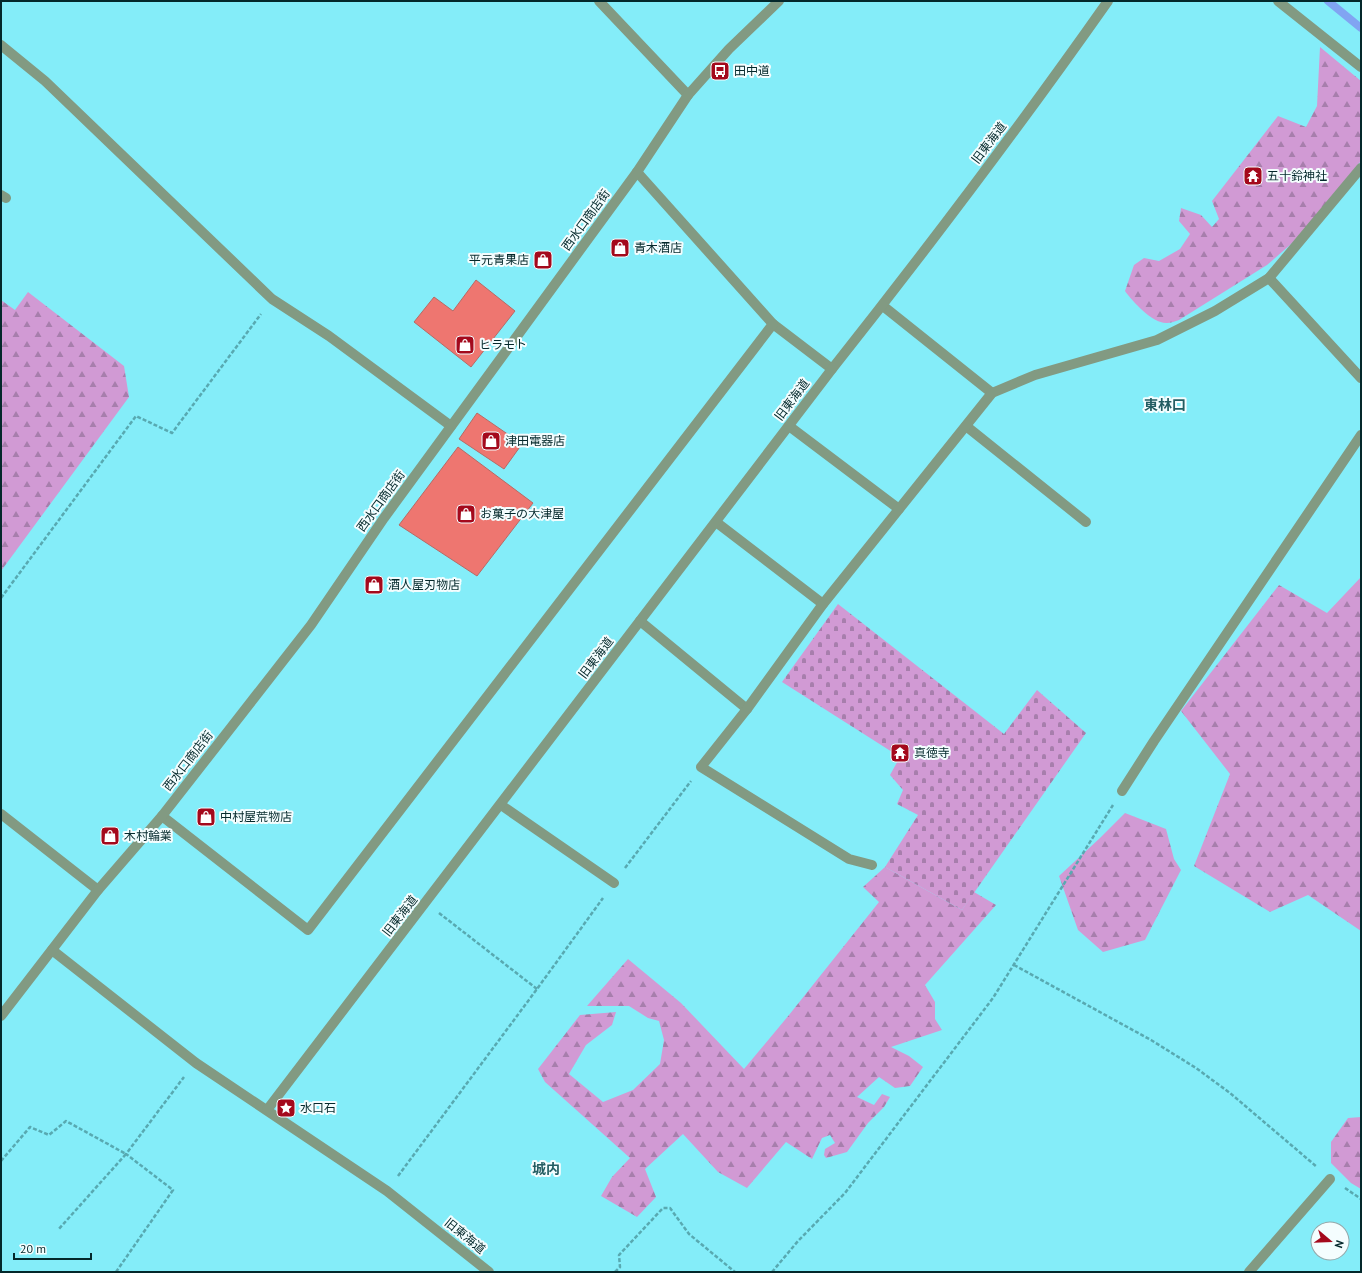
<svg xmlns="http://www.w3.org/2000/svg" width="1362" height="1273" viewBox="0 0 1362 1273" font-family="'PT Sans','Noto Sans JP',sans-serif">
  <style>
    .forest { fill: url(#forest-firs) }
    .cemetery { fill: url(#cemetery-stones) }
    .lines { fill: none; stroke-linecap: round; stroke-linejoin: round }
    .stream { stroke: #81a4f2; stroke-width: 8 }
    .building { fill: #ee7670; stroke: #b76a65 }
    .path { stroke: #58a9b1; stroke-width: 2.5; stroke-dasharray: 4 2; stroke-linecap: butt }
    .minor { stroke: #829a82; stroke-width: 10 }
    .labels { text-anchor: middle; stroke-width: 4; stroke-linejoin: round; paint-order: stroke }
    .poi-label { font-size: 12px; fill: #04282b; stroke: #f4fdfe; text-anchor: start }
    .street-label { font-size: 12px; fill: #04282b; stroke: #f4fdfe }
    .quarter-label { font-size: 14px; font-weight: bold; fill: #235d62; stroke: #f4fdfe }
  </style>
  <defs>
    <pattern id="forest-firs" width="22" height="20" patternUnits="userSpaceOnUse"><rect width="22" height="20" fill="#d19ad4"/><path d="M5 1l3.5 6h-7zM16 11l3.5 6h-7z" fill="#a77eac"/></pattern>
    <pattern id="cemetery-stones" width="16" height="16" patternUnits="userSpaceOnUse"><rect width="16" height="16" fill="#d19ad4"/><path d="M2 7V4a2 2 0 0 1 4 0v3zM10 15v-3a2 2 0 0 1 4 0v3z" fill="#a77eac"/></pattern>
  </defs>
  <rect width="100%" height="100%" fill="#84edf9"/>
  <g class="forest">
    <path d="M1320,47L1361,81V161L1298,238L1267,265L1179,320C1175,321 1171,323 1167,323C1153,324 1133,302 1125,291L1134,265L1144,258L1159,261L1180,249L1190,234L1179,221L1181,208L1201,215L1212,227L1219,219L1212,201L1278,116L1306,127L1317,106Z"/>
    <polygon points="28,292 124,366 129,397 1,571 1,300 15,310"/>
    <polygon points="1361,577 1361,931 1308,895 1270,912 1194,866 1230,774 1181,711 1279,585 1327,613"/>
    <polygon points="1125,813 1166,829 1174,859 1181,870 1145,940 1103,952 1078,930 1059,876 1100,838"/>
    <polygon points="885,867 962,910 974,892 996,905 925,985 935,1002 935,1019 942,1030 891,1047 909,1056 923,1067 910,1086 895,1088 879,1077 857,1097 874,1105 882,1094 890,1097 884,1107 868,1123 847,1152 826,1158 824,1155 825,1149 835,1143 830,1135 822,1138 812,1159 786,1142 747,1188 718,1172 683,1134 645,1169 656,1197 637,1217 601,1196 612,1177 630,1158 545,1082 538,1069 580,1015 616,1012 612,1025 586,1045 569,1074 603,1102 633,1090 660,1064 664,1040 659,1021 648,1018 629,1006 587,1006 628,959 681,1003 744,1069 789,1015 879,902 863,887"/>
    <polygon points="1361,1117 1361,1189 1351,1183 1331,1163 1331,1142 1348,1118"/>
  </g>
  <polygon class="cemetery" points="838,604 1004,734 1037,690 1086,733 962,910 885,867 918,815 897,804 903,790 890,775 900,757 782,682"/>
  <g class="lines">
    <polyline class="stream" points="1328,1 1361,28"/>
  </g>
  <g class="building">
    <polygon points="476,280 515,311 471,367 414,322 434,297 453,311"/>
    <polygon points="477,413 522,444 504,469 459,439"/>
    <polygon points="458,447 533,503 477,576 399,525"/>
  </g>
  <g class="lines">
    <g class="path">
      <polyline points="1,598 136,416 172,433 261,314"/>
      <polyline points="625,868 691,781"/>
      <polyline points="439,913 537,989"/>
      <polyline points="1014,965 1151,1040 1196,1068 1230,1093 1317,1167"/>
      <polyline points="1,1161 30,1127 49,1135 66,1121 126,1154 58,1230"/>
      <polyline points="398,1176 537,989 603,898"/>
      <polyline points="1345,1188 1361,1199"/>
      <polyline points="116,1272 173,1190 126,1154 184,1077"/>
      <polyline points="615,1272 620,1267 619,1255 663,1208 670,1208 689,1234 735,1272"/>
      <polyline points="772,1272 798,1241 845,1193 993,998 1113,805"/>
    </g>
    <g class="minor">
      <polyline points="599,1 688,95"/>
      <polyline points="1278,1 1361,67"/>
      <polyline points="1,45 45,81 272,299 329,336 451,426"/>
      <polyline points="637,172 773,324 832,369"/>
      <polyline points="1,195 6,198"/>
      <polyline points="1269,278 1361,378"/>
      <polyline points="883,306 992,393"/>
      <polyline points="789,426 899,509"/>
      <polyline points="966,426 1086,522"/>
      <polyline points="716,522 823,604"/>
      <polyline points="640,621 747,709"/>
      <polyline points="1122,791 1154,741 1361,435"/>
      <polyline points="501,805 614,883"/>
      <polyline points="1,814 98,890"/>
      <polyline points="162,816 308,930 773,324"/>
      <polyline points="872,865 849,859 701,767 747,709 823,604 992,393 1035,375 1157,340 1215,311 1269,278 1361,168"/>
      <polyline points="52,950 196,1063 387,1191 489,1272"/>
      <polyline points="1,1016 98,890 162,816 311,625 384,518 637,172 688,95 729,49 779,1"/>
      <path d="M267,1110L832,369C927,249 1020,126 1108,1"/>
      <polyline points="1249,1272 1330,1179"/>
    </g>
  </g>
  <defs>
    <g id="bus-square" transform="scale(1)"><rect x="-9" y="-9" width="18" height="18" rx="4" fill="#a4091c" stroke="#f4fdfe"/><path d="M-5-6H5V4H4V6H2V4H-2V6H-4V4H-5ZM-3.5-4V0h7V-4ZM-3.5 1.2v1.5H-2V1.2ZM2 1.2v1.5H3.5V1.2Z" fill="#fff"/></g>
    <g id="temple-square" transform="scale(1)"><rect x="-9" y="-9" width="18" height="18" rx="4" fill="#a4091c" stroke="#f4fdfe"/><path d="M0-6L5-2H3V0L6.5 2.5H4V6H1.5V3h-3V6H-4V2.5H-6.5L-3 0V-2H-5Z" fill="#fff"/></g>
    <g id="shop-square" transform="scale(1)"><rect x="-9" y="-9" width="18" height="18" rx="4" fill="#a4091c" stroke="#f4fdfe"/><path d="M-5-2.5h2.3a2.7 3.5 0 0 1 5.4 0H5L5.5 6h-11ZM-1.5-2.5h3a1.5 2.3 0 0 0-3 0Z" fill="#fff"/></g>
    <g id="sight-square" transform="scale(1)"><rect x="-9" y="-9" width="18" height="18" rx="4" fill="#a4091c" stroke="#f4fdfe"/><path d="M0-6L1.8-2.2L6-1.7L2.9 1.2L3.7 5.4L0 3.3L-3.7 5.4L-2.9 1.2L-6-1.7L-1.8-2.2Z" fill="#fff"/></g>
  </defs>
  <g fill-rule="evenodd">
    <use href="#bus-square" x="720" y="71"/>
    <use href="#temple-square" x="1253" y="176"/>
    <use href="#shop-square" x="620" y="248"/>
    <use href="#shop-square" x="543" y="260"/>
    <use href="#shop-square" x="465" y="345"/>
    <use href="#shop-square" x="491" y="441"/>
    <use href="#shop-square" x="466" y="514"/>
    <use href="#shop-square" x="374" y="585"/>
    <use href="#temple-square" x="900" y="753"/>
    <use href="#shop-square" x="206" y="817"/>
    <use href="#shop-square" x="110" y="836"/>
    <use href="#sight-square" x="286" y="1108"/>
  </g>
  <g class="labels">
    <g class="poi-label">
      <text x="734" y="75">田中道</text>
      <text x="1267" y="180">五十鈴神社</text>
      <text x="634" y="252">青木酒店</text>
      <text x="529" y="264" text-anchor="end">平元青果店</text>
      <text x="479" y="349">ヒラモト</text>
      <text x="505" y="445">津田電器店</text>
      <text x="480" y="518">お菓子の大津屋</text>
      <text x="388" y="589">酒人屋刃物店</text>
      <text x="914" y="757">真徳寺</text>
      <text x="220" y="821">中村屋荒物店</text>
      <text x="124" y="840">木村輪業</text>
      <text x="300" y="1112">水口石</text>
    </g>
    <g class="street-label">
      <text transform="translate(989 143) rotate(-53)" y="4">旧東海道</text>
      <text transform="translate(586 220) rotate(-54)" y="4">西水口商店街</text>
      <text transform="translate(792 400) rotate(-53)" y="4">旧東海道</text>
      <text transform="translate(381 501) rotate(-54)" y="4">西水口商店街</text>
      <text transform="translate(596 658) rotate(-53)" y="4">旧東海道</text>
      <text transform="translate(188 761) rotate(-52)" y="4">西水口商店街</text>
      <text transform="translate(400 916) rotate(-52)" y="4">旧東海道</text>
      <text transform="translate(465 1236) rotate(39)" y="4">旧東海道</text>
    </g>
    <g class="quarter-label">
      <text x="1165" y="410">東林口</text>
      <text x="546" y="1174">城内</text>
    </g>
  </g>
  <rect width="1362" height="1273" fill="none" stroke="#04282b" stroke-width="4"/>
  <g transform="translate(1330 1241) rotate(109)"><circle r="19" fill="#f4fdfe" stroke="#94a8aa"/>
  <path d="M0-3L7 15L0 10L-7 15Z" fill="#a4091c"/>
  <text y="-6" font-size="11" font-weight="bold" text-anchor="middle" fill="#04282b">N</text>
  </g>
  <path d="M14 1253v6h77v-6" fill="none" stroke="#04282b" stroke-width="2"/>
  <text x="20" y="1253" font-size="12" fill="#04282b" stroke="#f4fdfe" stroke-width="3" paint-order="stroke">20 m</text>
</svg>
